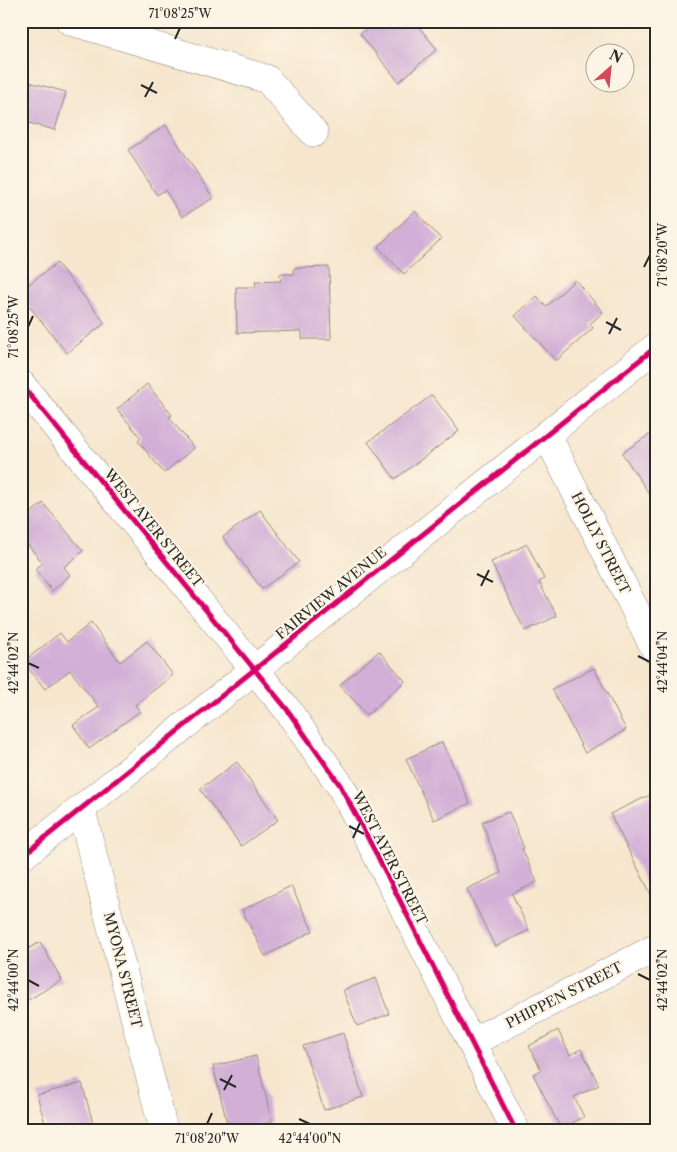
<svg xmlns="http://www.w3.org/2000/svg" width="677" height="1152" viewBox="0 0 677 1152" font-family="'Libre Caslon Text',serif">
  <style>
    .building { fill: #d2afd7 }
    .lines { fill: none; stroke-linecap: round; stroke-linejoin: round }
    .minor-casing { stroke: #90887c; stroke-width: 29 }
    .minor { stroke: #fff; stroke-width: 28 }
    .cycleway-casing { stroke: #fcf5e5; stroke-width: 8 }
    .cycleway { stroke: #d6006c; stroke-width: 5 }
    .ticks { fill: none; stroke: #2b2b2b; stroke-width: 2 }
    .labels { text-anchor: middle; stroke-width: 4.5; stroke-linejoin: round; paint-order: stroke }
    .street-label { font-size: 14px; fill: #2b2b2b; stroke: #fcf5e5 }
    .neatline { fill: none; stroke: #2b2b2b; stroke-width: 2 }
    .ticks-label { font-size: 12px; text-anchor: middle; fill: #2b2b2b }
  </style>
  <rect width="100%" height="100%" fill="#fcf5e5"/>
  <filter id="ink" filterUnits="userSpaceOnUse"><feTurbulence type="fractalNoise" baseFrequency=".02" numOctaves="2"/><feDisplacementMap in="SourceGraphic" scale="10" xChannelSelector="R" yChannelSelector="G"/><feConvolveMatrix kernelMatrix="1 2 1 2 8 2 1 2 1" color-interpolation-filters="sRGB"/></filter>
  <filter id="wash" filterUnits="userSpaceOnUse"><feTurbulence type="fractalNoise" baseFrequency=".0096" numOctaves="4" result="noise"/><feDisplacementMap in="SourceGraphic" scale="20" xChannelSelector="R" yChannelSelector="G"/><feGaussianBlur stdDeviation="1.12" result="paint"/><feColorMatrix in="noise" values="0 0 0 0 0 0 0 0 0 0 0 0 0 0 0 0 0 1.4 0 .05"/><feComposite in="paint" operator="in"/></filter>
  <g filter="url(#wash)">
    <rect width="100%" height="100%" fill="#f6e6ce"/>
    <g id="blocks">
      <g class="building">
        <polygon points="376,21 414,21 437,49 399,82 360,34"/>
        <polygon points="21,80 66,92 55,130 21,121"/>
        <polygon points="166,125 213,198 182,217 165,190 157,195 128,150"/>
        <polygon points="415,211 441,239 404,274 378,247"/>
        <polygon points="57,263 105,323 67,353 21,296 21,290"/>
        <polygon points="329,267 331,339 302,339 302,331 237,333 236,287 256,287 255,282 281,281 280,274 294,274 294,268"/>
        <polygon points="575,280 603,312 590,324 593,328 556,361 515,316 537,296 546,307"/>
        <polygon points="147,384 172,415 169,417 194,448 164,473 138,441 141,438 117,409"/>
        <polygon points="432,395 459,431 395,479 368,442"/>
        <polygon points="656,430 656,504 622,453"/>
        <polygon points="43,503 83,551 64,567 70,575 52,591 35,569 43,563 21,537 21,521"/>
        <polygon points="260,510 299,562 262,589 223,537"/>
        <polygon points="527,544 544,579 539,582 557,616 525,631 491,562"/>
        <polygon points="91,623 120,662 147,641 173,675 135,705 140,711 89,749 73,725 99,707 70,670 45,689 23,662 60,633 67,642"/>
        <polygon points="379,651 405,681 367,715 340,685"/>
        <polygon points="594,668 626,730 585,753 552,689"/>
        <polygon points="442,742 470,803 434,820 406,759"/>
        <polygon points="237,762 278,820 241,846 200,789"/>
        <polygon points="656,792 656,904 610,814"/>
        <polygon points="509,812 524,848 522,849 537,882 512,894 529,930 495,947 467,889 501,873 482,822"/>
        <polygon points="291,886 313,931 265,956 242,910"/>
        <polygon points="40,942 62,980 21,1004 21,953"/>
        <polygon points="376,978 389,1014 357,1026 343,990"/>
        <polygon points="558,1030 570,1055 581,1049 599,1085 574,1097 584,1117 561,1129 533,1074 541,1070 529,1046"/>
        <polygon points="343,1033 363,1097 324,1110 303,1046"/>
        <polygon points="256,1056 272,1122 236,1131 229,1131 213,1066"/>
        <polygon points="82,1083 95,1131 47,1131 37,1095"/>
      </g>
    </g>
  </g>
  <g filter="url(#ink)">
    <use href="#blocks" fill-opacity="0" stroke="#90887c" stroke-width="1"/>
    <g class="lines">
      <g class="minor-casing">
        <g id="minor">
          <polyline points="70,21 267,79 314,133"/>
          <polyline points="21,384 286,708 340,785 377,855 516,1131"/>
          <polyline points="547,435 656,651"/>
          <polyline points="81,809 164,1131"/>
          <polyline points="21,857 656,347"/>
          <polyline points="472,1042 656,948"/>
        </g>
      </g>
      <use href="#minor" class="minor"/>
      <g class="cycleway-casing">
        <g id="cycleway">
          <polyline points="21,384 286,708 340,785 377,855 516,1131"/>
          <polyline points="21,857 656,347"/>
        </g>
      </g>
      <use href="#cycleway" class="cycleway"/>
    </g>
  </g>
  <path class="ticks" d="M175,39L180,28M141,85L157,93M145,97L153,82M644,267L650,255M606,322L621,330M28,327L33,316M609,334L617,318M477,574L493,582M481,586L489,570M638,656L650,662M28,663L39,668M349,826L364,834M353,838L360,823M638,974L650,980M28,980L39,986M220,1079L236,1087M224,1090L232,1075M299,1119L310,1124M207,1124L212,1113"/>
  <g class="labels">
    <g class="street-label">
      <text transform="translate(154 528) rotate(51)" y="5">WEST AYER STREET</text>
      <text transform="translate(601 543) rotate(63)" y="5">HOLLY STREET</text>
      <text transform="translate(331 593) rotate(-39)" y="5">FAIRVIEW AVENUE</text>
      <text transform="translate(390 858) rotate(63)" y="5">WEST AYER STREET</text>
      <text transform="translate(123 970) rotate(76)" y="5">MYONA STREET</text>
      <text transform="translate(564 995) rotate(-27)" y="5">PHIPPEN STREET</text>
    </g>
  </g>
  <rect width="677" height="1152" fill="none" stroke="#fcf5e5" stroke-width="55"/>
  <g transform="translate(610 68) rotate(27)"><circle r="24" fill="#fcf5e5" stroke="#a8a49b"/>
  <path d="M0-4L9 19L0 12L-9 19Z" fill="#d1495b"/>
  <text y="-8" font-size="14" font-weight="bold" text-anchor="middle" fill="#2b2b2b">N</text>
  </g>
  <rect x="28" y="28" width="622" height="1096" class="neatline"/>
  <g class="ticks-label">
    <text x="180" y="18">71°08'25"W</text>
    <text transform="translate(663 255) rotate(-90)" y="4">71°08'20"W</text>
    <text transform="translate(14 327) rotate(-90)" y="4">71°08'25"W</text>
    <text transform="translate(663 662) rotate(-90)" y="4">42°44'04"N</text>
    <text transform="translate(14 663) rotate(-90)" y="4">42°44'02"N</text>
    <text transform="translate(663 980) rotate(-90)" y="4">42°44'02"N</text>
    <text transform="translate(14 980) rotate(-90)" y="4">42°44'00"N</text>
    <text x="207" y="1143">71°08'20"W</text>
    <text x="310" y="1143">42°44'00"N</text>
  </g>
</svg>
